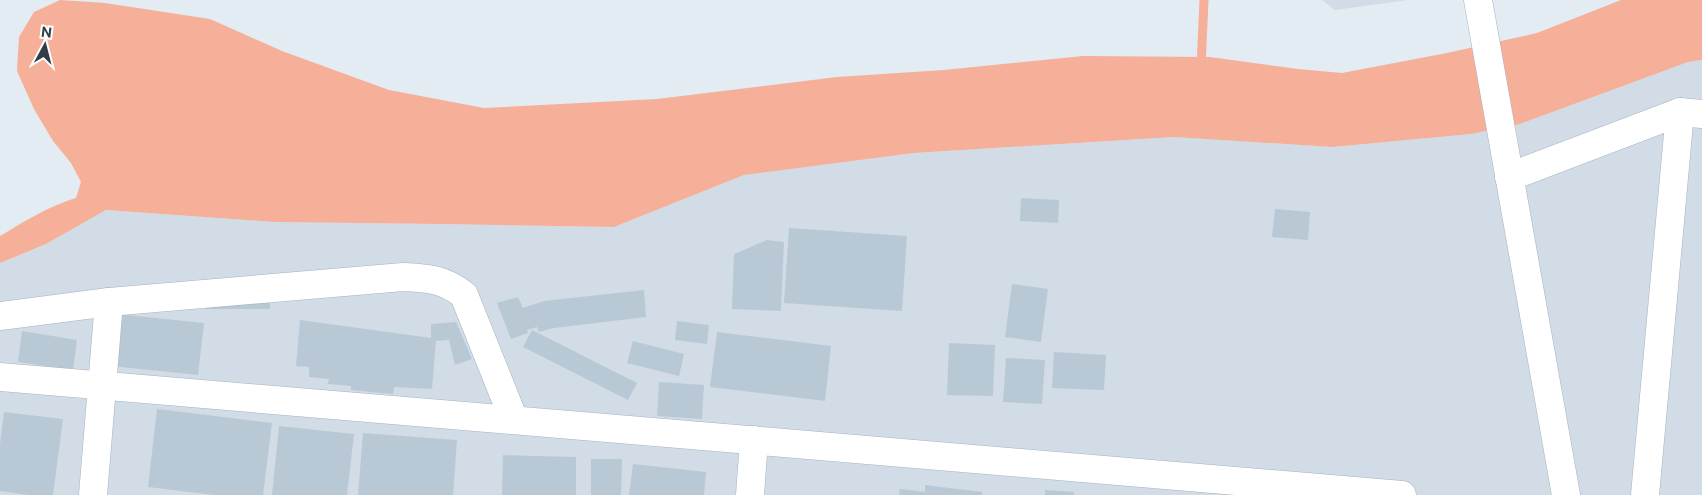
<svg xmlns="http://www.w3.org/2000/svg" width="1702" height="495" viewBox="0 0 1702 495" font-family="'Public Sans',sans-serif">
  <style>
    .residential { fill: #d1dce7 }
    .water { fill: #f6af99 }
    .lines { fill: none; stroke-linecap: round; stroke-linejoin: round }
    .stream { stroke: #f6af99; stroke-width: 9 }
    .building { fill: #b8c9d5 }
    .minor-casing { stroke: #a5b3bf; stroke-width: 29 }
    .tertiary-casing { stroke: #a5b3bf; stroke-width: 29 }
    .minor { stroke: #fff; stroke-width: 28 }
    .tertiary { stroke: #fff; stroke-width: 28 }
  </style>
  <rect width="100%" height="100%" fill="#e3ebf3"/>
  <g class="residential">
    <polygon points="1322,0 1408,0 1335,10"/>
    <polygon points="1702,60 1702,495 0,495 0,263 46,244 106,210 274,222 441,224 614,227 744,175 914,153 1174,137 1333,147 1471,134 1520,124 1688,62"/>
  </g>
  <path class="water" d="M60,0L105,3L210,19L282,51L389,90L484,108L657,99L837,77L944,70L1083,56L1210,57L1298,69L1342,73L1447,53L1537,33L1621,0H1702V60L1688,62L1520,124L1471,134L1333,147L1174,137L914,153L744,175L614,227L441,224L274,222L106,210L46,244L0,263V236C25,221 49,206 76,198L81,182L71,163L53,141L34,109L17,71L19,37L34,12Z"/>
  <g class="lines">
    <polyline class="stream" points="1201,67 1204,0"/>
  </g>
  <g class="building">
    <polygon points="1021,198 1059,200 1058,223 1020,221"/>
    <polygon points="1275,209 1310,212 1308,240 1272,237"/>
    <polygon points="789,228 907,236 902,311 784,303"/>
    <polygon points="767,240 784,242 781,311 732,309 734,254"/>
    <polygon points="1012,284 1048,289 1041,342 1005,337"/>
    <polygon points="644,290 646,317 554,328 539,332 537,327 527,330 528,333 511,339 497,303 518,297 523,308 544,301"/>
    <polygon points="207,296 270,296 270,309 206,309"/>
    <polygon points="117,314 204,323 198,375 111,366"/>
    <polygon points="300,320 431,338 431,324 456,322 472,359 455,365 449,340 436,341 432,389 394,387 393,394 351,390 351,386 328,384 329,379 309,377 309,367 296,366"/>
    <polygon points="677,321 709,325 707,344 675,340"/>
    <polygon points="532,330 637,383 628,400 523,347"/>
    <polygon points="22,331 77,340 73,370 18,362"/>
    <polygon points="717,332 831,346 825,401 710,387"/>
    <polygon points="633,341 684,354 679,376 627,363"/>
    <polygon points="949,343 995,345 993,396 947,395"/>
    <polygon points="1054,352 1106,355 1104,390 1052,388"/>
    <polygon points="1006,358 1045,360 1042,404 1003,402"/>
    <polygon points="659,382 704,385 702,419 657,416"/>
    <polygon points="157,409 272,423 263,495 214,495 148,487"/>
    <polygon points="4,412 63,419 53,495 28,495 0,491 0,444"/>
    <polygon points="279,426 354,434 347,495 272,495"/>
    <polygon points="363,433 457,440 453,495 358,495"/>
    <polygon points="503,455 576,457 576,495 502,495"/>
    <polygon points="591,459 622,459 621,495 591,495"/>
    <polygon points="633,464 706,472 704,495 629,495"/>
    <polygon points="925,485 982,492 982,495 899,495 900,489 925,492"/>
    <polygon points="1045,490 1074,492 1074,495 1045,495"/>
  </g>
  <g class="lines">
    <g class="minor-casing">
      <g id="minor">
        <polyline points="1509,177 1680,112 1702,114"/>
        <path d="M0,316L109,302L403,277C428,278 444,279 464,295L514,420"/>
        <polyline points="0,377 1402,495"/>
        <polyline points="93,495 109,302"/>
        <polyline points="750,495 754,440"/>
        <polyline points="1645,495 1680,112"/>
      </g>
    </g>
    <g class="tertiary-casing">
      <polyline id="tertiary" points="1478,0 1566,495"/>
    </g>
    <use href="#minor" class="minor"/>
    <use href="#tertiary" class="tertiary"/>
  </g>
  <g transform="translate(45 45) rotate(7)" stroke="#ffffff" stroke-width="4" paint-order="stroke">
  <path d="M0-4L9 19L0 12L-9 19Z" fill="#333d45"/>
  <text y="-8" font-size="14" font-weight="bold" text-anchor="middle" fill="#333d45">N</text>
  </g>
</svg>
